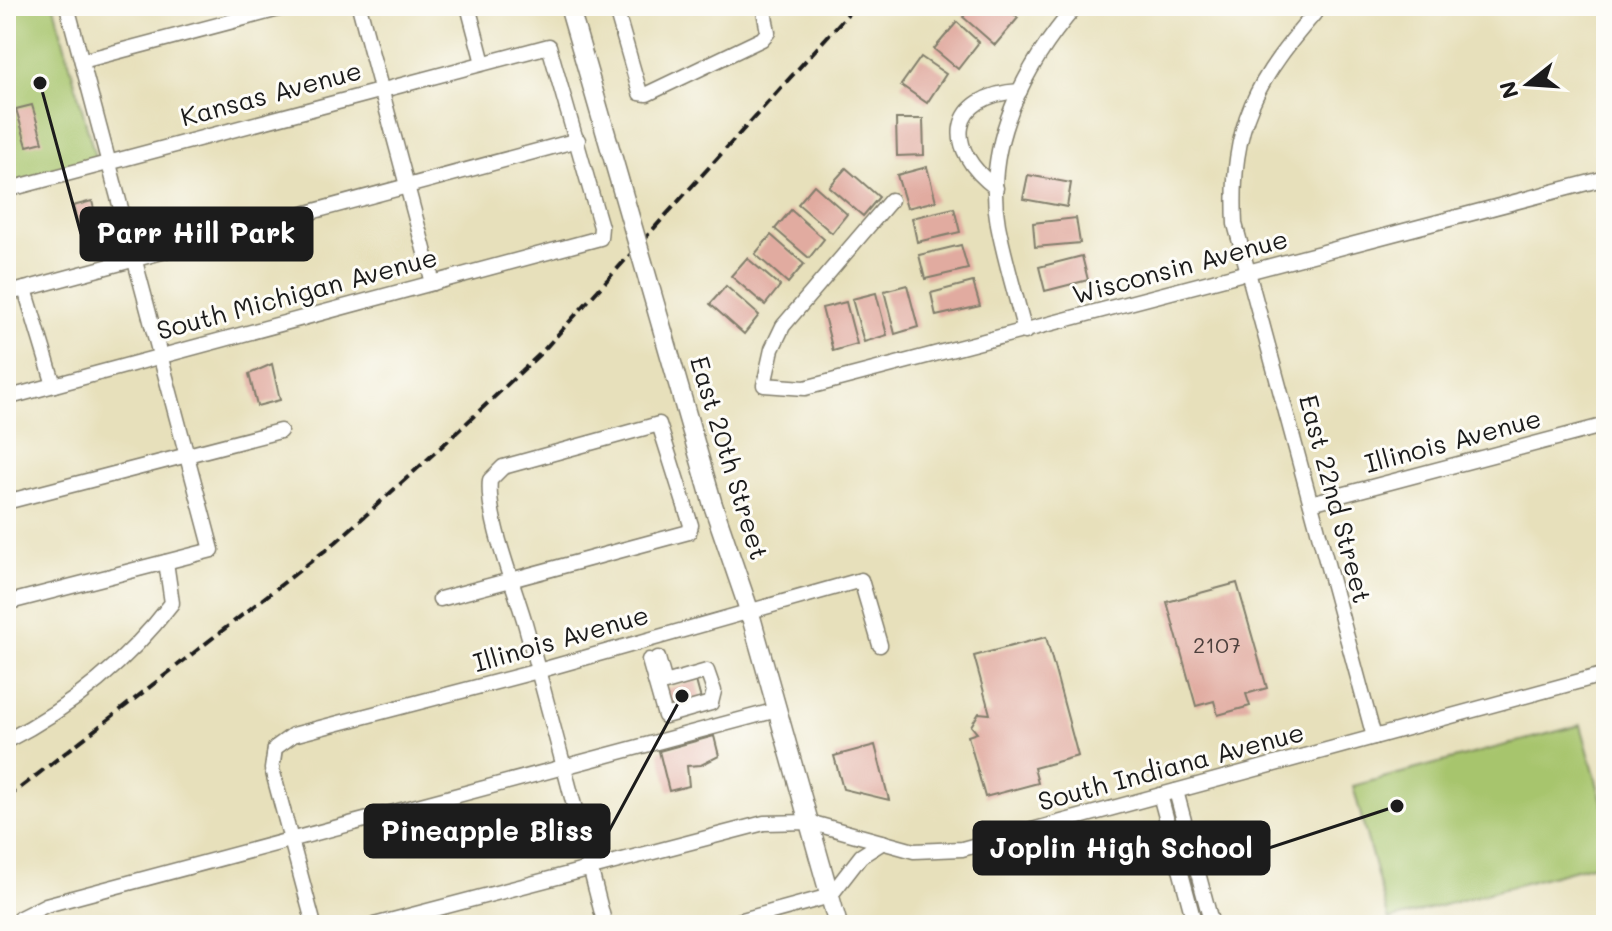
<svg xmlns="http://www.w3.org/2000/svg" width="1612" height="931" viewBox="0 0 1612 931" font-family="Mali,sans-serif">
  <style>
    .green { fill: #a7c56d; stroke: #627044; stroke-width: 2 }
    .building { fill: #e1aba0 }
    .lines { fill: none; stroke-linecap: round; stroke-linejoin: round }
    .minor-casing { stroke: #827e6c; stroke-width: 17 }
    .major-casing { stroke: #827e6c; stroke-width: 21 }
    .minor { stroke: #fff; stroke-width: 14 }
    .major { stroke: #fff; stroke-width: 18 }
    .rail { stroke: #1c1c1c; stroke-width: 4; stroke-dasharray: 12 6; stroke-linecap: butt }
    .major-bridge-casing { stroke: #827e6c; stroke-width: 21; stroke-linecap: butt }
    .major-bridge { stroke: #fff; stroke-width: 18 }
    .labels { text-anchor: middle; stroke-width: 6; stroke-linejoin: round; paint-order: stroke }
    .number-label { font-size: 22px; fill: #4d403d }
    .street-label { font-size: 26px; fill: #1c1c1c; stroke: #fdfcf7 }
    .leader { fill: none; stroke: #1c1c1c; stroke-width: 3 }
    .callout-dot { fill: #1c1c1c; stroke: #fdfcf7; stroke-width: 3 }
    .callout { fill: #1c1c1c; stroke: #1c1c1c; stroke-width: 3 }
    .callout-label { font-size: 28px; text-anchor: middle; font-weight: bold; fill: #fff }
  </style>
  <rect width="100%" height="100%" fill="#fdfcf7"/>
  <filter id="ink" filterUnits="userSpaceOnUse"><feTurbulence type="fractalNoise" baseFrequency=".0125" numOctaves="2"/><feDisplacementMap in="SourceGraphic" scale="16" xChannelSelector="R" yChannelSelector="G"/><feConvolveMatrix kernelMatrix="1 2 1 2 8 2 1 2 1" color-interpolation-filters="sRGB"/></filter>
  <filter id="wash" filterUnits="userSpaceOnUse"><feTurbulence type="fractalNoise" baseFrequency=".006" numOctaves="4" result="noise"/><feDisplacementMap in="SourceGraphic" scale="32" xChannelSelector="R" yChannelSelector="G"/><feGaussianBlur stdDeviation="1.8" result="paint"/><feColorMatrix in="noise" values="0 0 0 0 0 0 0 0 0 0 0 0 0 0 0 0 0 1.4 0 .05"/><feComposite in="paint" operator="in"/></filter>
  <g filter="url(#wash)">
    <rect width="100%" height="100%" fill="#e7e0bb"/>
    <g class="green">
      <polygon points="6,6 54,6 96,160 6,185"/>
      <polygon points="1581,725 1606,816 1606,861 1389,920 1353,786"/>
    </g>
    <g id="blocks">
      <g class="building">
        <polygon points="972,6 1005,6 1018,18 995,45 963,17"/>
        <polygon points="957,22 979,42 958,69 934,49"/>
        <polygon points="921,57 946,74 927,103 901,85"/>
        <polygon points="32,105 43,142 27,146 16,109"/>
        <polygon points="896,119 923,119 924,155 897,156"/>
        <polygon points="927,167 936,201 907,208 897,175"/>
        <polygon points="846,168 879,197 863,216 829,187"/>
        <polygon points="1028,175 1071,183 1067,207 1023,199"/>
        <polygon points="814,185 847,214 832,233 798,204"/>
        <polygon points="92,201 101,237 83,242 73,206"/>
        <polygon points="954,208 960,232 917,242 912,218"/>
        <polygon points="791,210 824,239 809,258 775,229"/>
        <polygon points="1076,218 1080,243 1035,247 1033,223"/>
        <polygon points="771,235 804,264 788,283 755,254"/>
        <polygon points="961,245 968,269 925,279 919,255"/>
        <polygon points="1082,256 1088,280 1045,291 1039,267"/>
        <polygon points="747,258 780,286 765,305 731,276"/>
        <polygon points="973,282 980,306 936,316 931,293"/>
        <polygon points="907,285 918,327 895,334 884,291"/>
        <polygon points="726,286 759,315 744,334 710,304"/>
        <polygon points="876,293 887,335 864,342 852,299"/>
        <polygon points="846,302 857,344 833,351 822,308"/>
        <polygon points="272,364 280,400 257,406 249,374"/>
        <polygon points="1237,583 1267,688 1246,694 1250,706 1218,715 1214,701 1196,706 1167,602"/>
        <polygon points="1046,637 1078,756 1034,768 1038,783 985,797 968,736 977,733 971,726 979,713 990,714 974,656"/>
        <polygon points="696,681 702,703 667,712 661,690"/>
        <polygon points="714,736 719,756 701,765 687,766 689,786 669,791 659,751"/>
        <polygon points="875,745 889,800 843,789 834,756"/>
      </g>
    </g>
  </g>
  <g filter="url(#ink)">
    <use href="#blocks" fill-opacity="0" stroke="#827e6c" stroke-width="2"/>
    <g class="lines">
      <g class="minor-casing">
        <g id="minor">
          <polyline points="359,6 433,283"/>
          <polyline points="468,6 483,63"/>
          <polyline points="615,6 640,93 647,94 762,39 768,32 763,6"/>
          <path d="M1321,6C1256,80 1230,123 1235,224L1374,737"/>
          <polyline points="82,61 290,6"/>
          <path d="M996,188C943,149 948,95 1020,91"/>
          <polyline points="6,190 549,46 601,227 600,238 6,398"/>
          <polyline points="891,200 783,326 772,349 764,385 805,388 1606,178"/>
          <polyline points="25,289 54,385"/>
          <polyline points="6,294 578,140"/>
          <path d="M1025,332C1016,296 1005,261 998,225C983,144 1025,65 1076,6"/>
          <polyline points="6,502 280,431"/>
          <polyline points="1311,503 1606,425"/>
          <path d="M440,599L689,532L691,525L659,424L503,467L490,480C486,517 514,585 525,623C553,723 579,824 605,925"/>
          <polyline points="6,603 212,550 67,6"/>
          <polyline points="649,660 665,716 711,703 714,691 707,671 665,683 658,658"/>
          <path d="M6,741C72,707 127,662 172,603L166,562"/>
          <polyline points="1176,791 1212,925"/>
          <polyline points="1160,795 1195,925"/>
          <polyline points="22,925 20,918 46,905 777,710"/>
          <polyline points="314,925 272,769 275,748 293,735 538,671 861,580 880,645"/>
          <polyline points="374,925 764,823 809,822 914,851 962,849 1606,674"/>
          <polyline points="724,925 830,896 861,856 883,842"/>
        </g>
      </g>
      <g class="major-casing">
        <polyline id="major" points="713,505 749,610 838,925"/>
      </g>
      <use href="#minor" class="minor"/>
      <use href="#major" class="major"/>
      <polyline class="rail" points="6,799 336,542 440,448 542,352 855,6"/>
      <g class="major-bridge-casing">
        <polyline id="major-bridge" points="569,6 713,505"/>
      </g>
      <use href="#major-bridge" class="major-bridge"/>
    </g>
  </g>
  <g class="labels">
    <g class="number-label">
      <text x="1217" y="653">2107</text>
    </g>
    <g class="street-label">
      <text transform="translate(271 94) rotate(-15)" y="9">Kansas Avenue</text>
      <text transform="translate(1180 267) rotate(-15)" y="9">Wisconsin Avenue</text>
      <text transform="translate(297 294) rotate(-15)" y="9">South Michigan Avenue</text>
      <text transform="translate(1453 441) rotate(-15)" y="9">Illinois Avenue</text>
      <text transform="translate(729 458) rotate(73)" y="9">East 20th Street</text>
      <text transform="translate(1335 499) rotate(75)" y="9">East 22nd Street</text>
      <text transform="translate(561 639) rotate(-16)" y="9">Illinois Avenue</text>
      <text transform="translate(1171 767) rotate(-15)" y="9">South Indiana Avenue</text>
    </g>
  </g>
  <path class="leader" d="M40 83L81 234M682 696L609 831M1397 806L1269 848"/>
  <g class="callout-dot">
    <circle cx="40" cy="83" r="8"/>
    <circle cx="682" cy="696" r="8"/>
    <circle cx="1397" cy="806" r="8"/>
  </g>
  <g class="callout">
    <rect x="81" y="208" width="231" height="52" rx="8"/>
    <rect x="365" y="805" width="244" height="52" rx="8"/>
    <rect x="974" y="822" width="295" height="52" rx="8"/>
  </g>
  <g class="callout-label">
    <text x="196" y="243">Parr Hill Park</text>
    <text x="487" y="841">Pineapple Bliss</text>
    <text x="1121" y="858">Joplin High School</text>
  </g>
  <rect width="1612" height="931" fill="none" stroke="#fdfcf7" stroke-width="32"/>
  <g transform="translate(1528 84) rotate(253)" stroke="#fdfcf7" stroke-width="6" paint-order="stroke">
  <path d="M0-6L14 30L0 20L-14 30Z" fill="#1c1c1c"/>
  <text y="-12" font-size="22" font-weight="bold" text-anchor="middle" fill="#1c1c1c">N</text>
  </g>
</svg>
